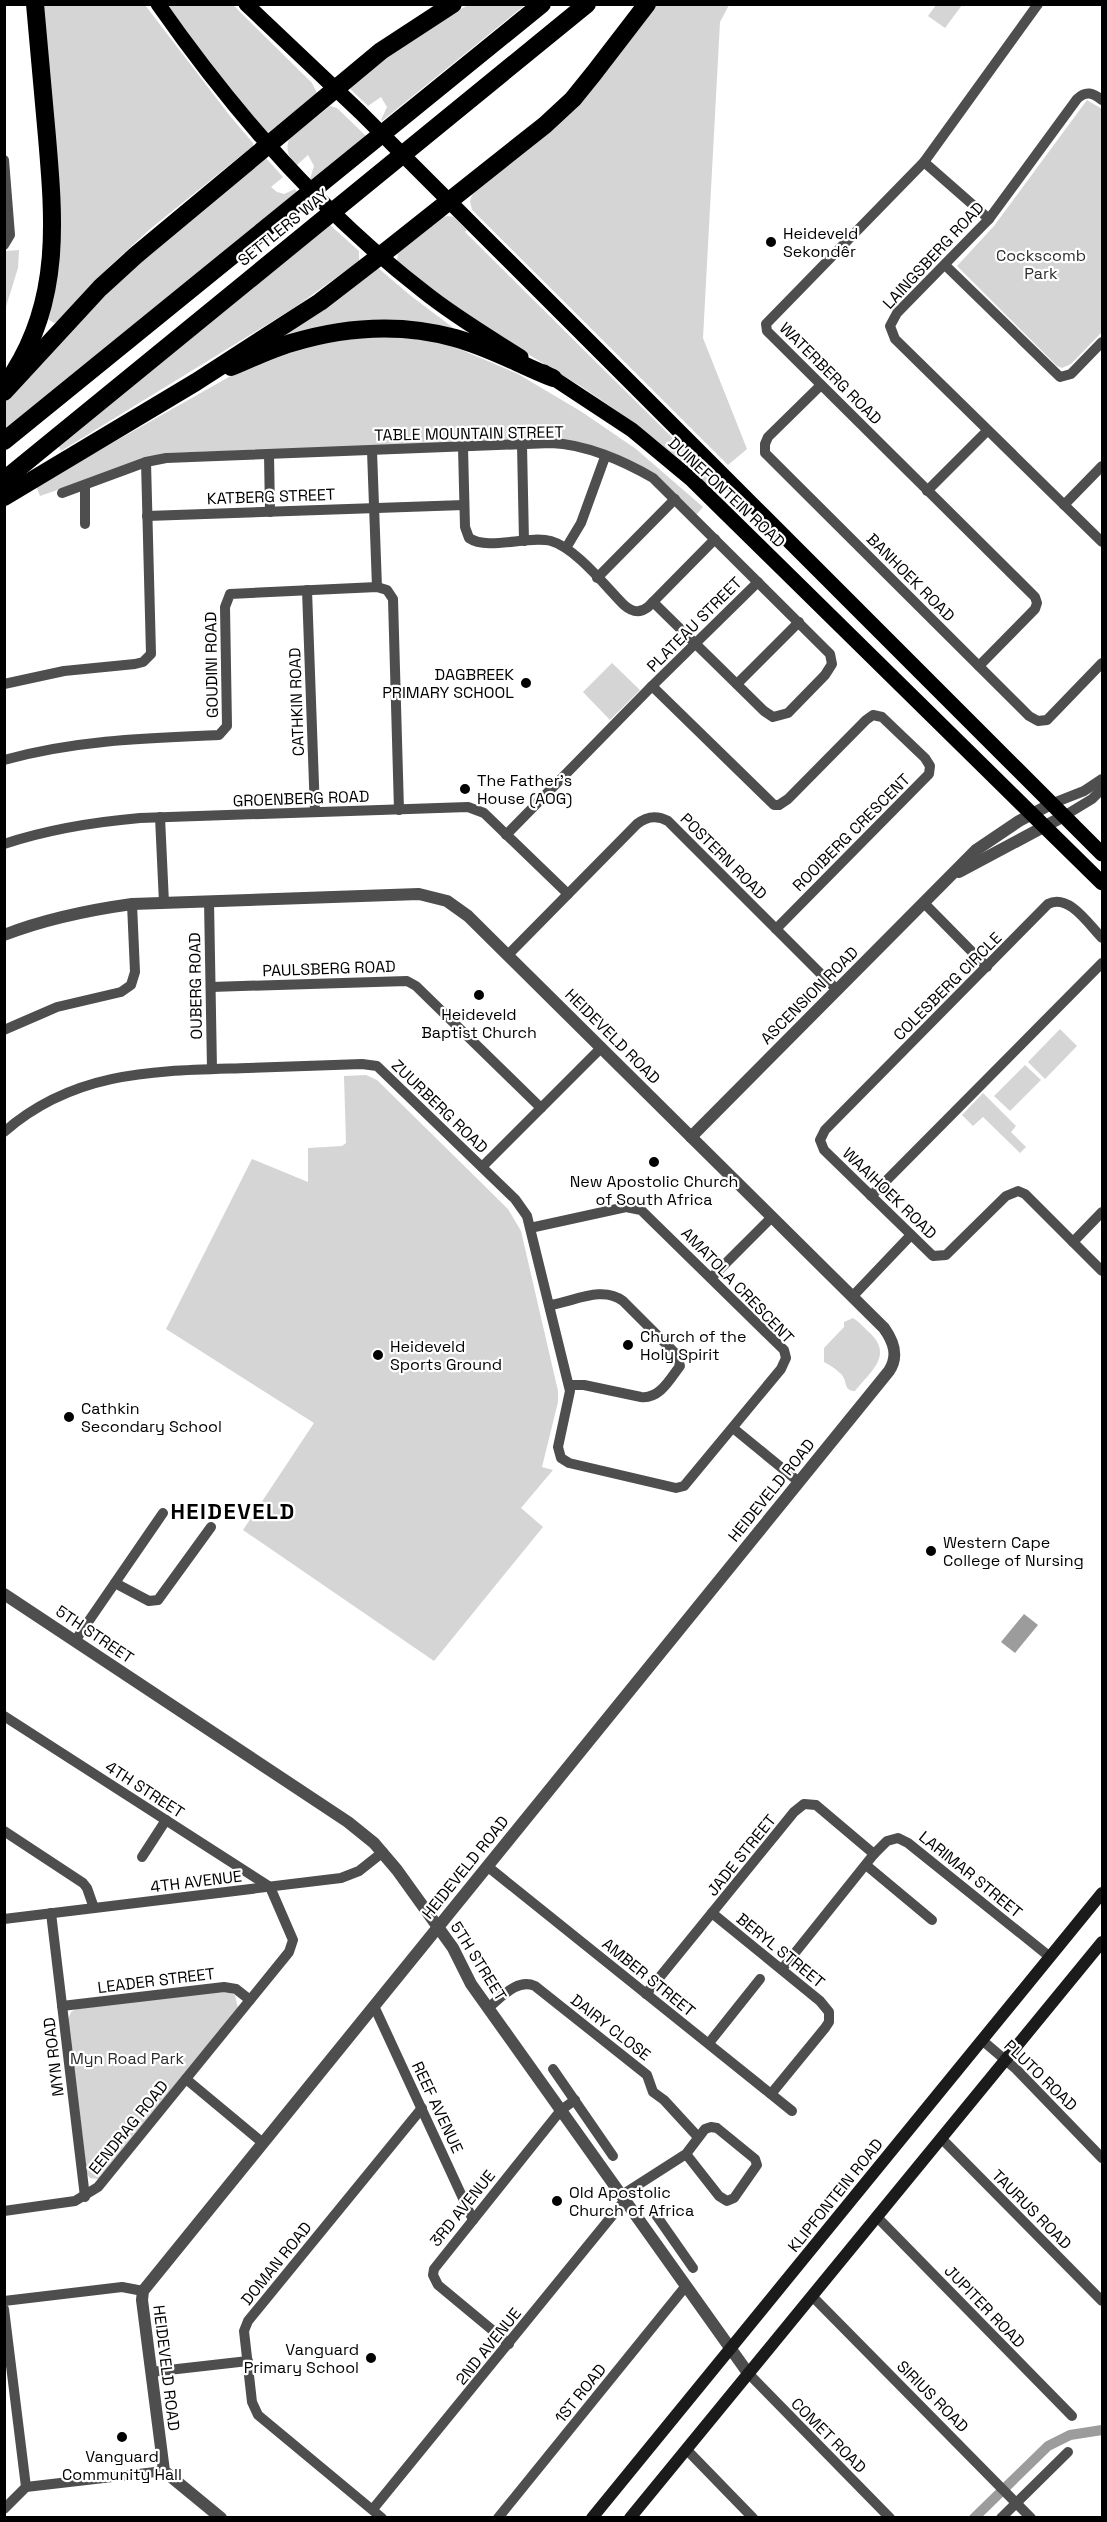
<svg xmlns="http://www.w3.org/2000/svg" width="1107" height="2522" viewBox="0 0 1107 2522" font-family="'Space Grotesk',sans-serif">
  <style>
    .green { fill: #d5d5d5 }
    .water { fill: #9c9c9c }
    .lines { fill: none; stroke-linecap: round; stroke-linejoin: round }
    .canal { stroke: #9c9c9c; stroke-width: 10 }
    .minor { stroke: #4e4e4e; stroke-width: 10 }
    .tertiary { stroke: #4e4e4e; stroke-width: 12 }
    .secondary { stroke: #1b1b1b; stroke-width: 12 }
    .primary { stroke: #000; stroke-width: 15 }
    .motorway { stroke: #000; stroke-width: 18 }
    .poi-dot { fill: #000; stroke: #fff; stroke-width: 2 }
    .labels { text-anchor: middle; stroke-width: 4.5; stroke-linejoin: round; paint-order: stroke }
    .street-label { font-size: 16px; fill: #000; stroke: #fff }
    .poi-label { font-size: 16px; fill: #000; stroke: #fff; text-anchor: start }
    .park-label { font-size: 16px; fill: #2c2c2c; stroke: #fff }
    .district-label { font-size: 22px; font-weight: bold; letter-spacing: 1.5px; fill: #000; stroke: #fff }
  </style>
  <rect width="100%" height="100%" fill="#fff"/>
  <g class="green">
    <polygon points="42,5 145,5 230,116 253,143 253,146 150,229 110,266 59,321 54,323 48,319"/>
    <polygon points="166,5 233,5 312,83 317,93 268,133 225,84"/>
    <polygon points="468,5 525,5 382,121 381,120 387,107 381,97 368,106 348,87 398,46"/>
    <polygon points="654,5 729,5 720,22 703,338 747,449 728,465 472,210 470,201 472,195"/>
    <polygon points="936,5 936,4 962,5 945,28 928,16"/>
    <polygon points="1087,100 1102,109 1102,332 1071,364 1062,368 1057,366 957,266 994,226"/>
    <path d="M330,106L337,108L366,136L311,181L310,179L314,166L308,155L297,165C289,157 285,151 289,139Z"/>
    <polygon points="266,158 283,177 271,187 277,192 284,194 295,189 297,192 5,430 4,401 106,290"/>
    <polygon points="448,216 454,217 467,230 465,232 714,479 708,486 662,445 623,415 582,387 472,320 397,262 398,252 442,217"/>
    <polygon points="330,225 359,251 359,261 294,308 61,451 58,445"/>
    <polygon points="19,250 18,268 5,310 5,251"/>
    <polygon points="378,268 411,296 456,330 277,340"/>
    <polygon points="376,335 443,342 518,374 582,412 636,449 703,507 696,515 653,474 543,441 163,453 40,496 36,486 236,373 294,348"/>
    <polygon points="612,663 640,690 610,720 583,692"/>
    <polygon points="1060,1029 1077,1046 1045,1079 1028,1062"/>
    <polygon points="1025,1065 1041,1080 1010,1111 994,1096"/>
    <polygon points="366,1075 377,1080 508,1209 521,1231 558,1391 558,1402 542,1467 553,1470 521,1508 543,1527 434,1661 243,1530 314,1423 166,1329 252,1159 308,1182 308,1148 342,1146 346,1143 344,1076"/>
    <polygon points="983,1093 1016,1126 1011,1132 1026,1147 1020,1153 983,1117 973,1126 962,1115"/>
    <path d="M853,1318C860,1322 865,1329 871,1334C893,1356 870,1372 855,1391C843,1391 848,1381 841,1374C836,1369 830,1365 824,1362V1348L844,1327V1322Z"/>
    <polygon points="225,1991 235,1995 238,2008 98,2179 90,2178 87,2174 68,2020 71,2012 76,2009"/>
  </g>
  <polygon class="water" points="1024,1614 1038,1625 1015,1653 1001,1642"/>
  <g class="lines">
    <polyline class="canal" points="974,2518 1048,2446 1070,2435 1102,2430"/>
    <g class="minor">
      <path d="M1102,100C1093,93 1086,90 1077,99L989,219L897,313L890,326L895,339L1102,542"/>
      <polyline points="4,160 10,235 4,245"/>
      <polyline points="924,162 989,219"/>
      <polyline points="945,265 1060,377 1071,374 1102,342"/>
      <polyline points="821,385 768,437 765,444 765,453 1029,716 1038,721 1047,720 1102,663"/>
      <polyline points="522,445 524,541"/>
      <path d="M463,447L465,527L469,538C488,551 528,535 551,541C576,548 606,587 624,605C632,612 639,614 648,607L715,539"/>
      <polyline points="372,451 377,587"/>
      <polyline points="269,454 270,512"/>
      <polyline points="85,485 85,524"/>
      <polyline points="927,491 987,431"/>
      <path d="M62,493L146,462L166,458L551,443C585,444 624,461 653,478L830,654L832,664L825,675L788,713L773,717L764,711L653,602"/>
      <polyline points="1064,505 1102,466"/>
      <polyline points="147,516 464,505"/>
      <polyline points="566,548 581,523 605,457"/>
      <polyline points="597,578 675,499"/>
      <polyline points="307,590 315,812"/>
      <polyline points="979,666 1035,609 1037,603 1035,597 767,331 766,324 924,162 1038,4"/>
      <polyline points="4,684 64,671 135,664 143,662 151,654 146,462"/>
      <polyline points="737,684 799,622"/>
      <polyline points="652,686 758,582"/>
      <path d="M4,760C75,740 147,738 219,735L227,726L225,607L230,594L377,587L387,590L393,599L399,810"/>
      <polyline points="1051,804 1084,791 1102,779"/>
      <polyline points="1064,816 1092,799 1102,789"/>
      <polyline points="160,817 164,903"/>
      <polyline points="506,835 652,686 774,805 779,805 788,799 866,720 873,715 882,717 925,758 930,766 929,774 776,929"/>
      <path d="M4,844C49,829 94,822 140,818L468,807L484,813L568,894"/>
      <polyline points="209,901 212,1069"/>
      <polyline points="924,903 987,967"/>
      <path d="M1102,938C1089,925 1069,893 1048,904L825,1130L820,1140L824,1150L933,1256L946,1255L1006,1196L1018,1191L1025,1194L1102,1271"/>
      <path d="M508,955L637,824C647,816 657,815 668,821L837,990"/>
      <polyline points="211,987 407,981 416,986 541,1108"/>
      <polyline points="4,1030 57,1007 121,992 131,985 135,972 132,904"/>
      <path d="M4,1132C76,1069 159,1071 248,1068C286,1067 324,1065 362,1064L377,1066L515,1199L527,1216L570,1391L558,1447L561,1458L569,1463L676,1488L684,1486L781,1369L786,1358L784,1350L641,1210L626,1207L530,1228"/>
      <polyline points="482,1167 601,1048"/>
      <polyline points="871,1196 1102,963"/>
      <polyline points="1073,1242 1102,1212"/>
      <polyline points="711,1278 772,1217"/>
      <polyline points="852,1297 911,1235"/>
      <path d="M550,1305C573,1302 602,1285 623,1301L677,1355L680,1366C670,1379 660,1399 641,1397L584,1385H569"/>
      <polyline points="733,1428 799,1482"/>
      <polyline points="115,1583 149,1601 158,1600 211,1527"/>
      <polyline points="75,1641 163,1513"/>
      <polyline points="4,1716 270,1887 293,1940 289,1952 98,2187 75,2201 4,2211"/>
      <polyline points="4,1831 83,1883 87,1888 94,1908"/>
      <polyline points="142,1857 166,1820"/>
      <polyline points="866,1865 932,1920"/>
      <polyline points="487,1866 792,2111"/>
      <polyline points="51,1913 85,2197"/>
      <polyline points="712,1913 820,2001 829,2012 829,2022 825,2028 771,2094"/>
      <polyline points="4,1919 341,1878 359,1871 383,1852"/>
      <polyline points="782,1969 874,1854 887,1841 898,1838 908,1843 1050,1957"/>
      <polyline points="646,1994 794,1812 804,1804 816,1805 874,1854"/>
      <polyline points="62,2006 224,1987 236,1989 250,2000"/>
      <polyline points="374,2006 473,2220"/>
      <path d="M488,2008C502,1997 517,1978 535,1986L647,2075L653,2092L664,2100L698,2137"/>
      <polyline points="983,2041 1016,2069 1102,2158"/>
      <polyline points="709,2043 760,1979"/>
      <polyline points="553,2069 613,2156"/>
      <polyline points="186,2079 263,2143"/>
      <polyline points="941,2138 1102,2301"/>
      <polyline points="622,2195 686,2154 705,2129 711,2127 717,2128 755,2159 757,2165 734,2198 727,2201 719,2196 686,2154"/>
      <polyline points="656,2215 693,2268"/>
      <polyline points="877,2217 1072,2416"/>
      <polyline points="812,2296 1031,2518"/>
      <polyline points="4,2301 122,2287 143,2291"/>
      <polyline points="4,2309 26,2487 4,2509"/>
      <polyline points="509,2344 438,2285 433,2275 434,2269 561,2110 575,2100"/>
      <polyline points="151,2372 248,2361"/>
      <polyline points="748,2373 890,2518"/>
      <polyline points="686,2449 753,2518"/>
      <polyline points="26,2487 164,2471"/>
      <polyline points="373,2509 625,2200"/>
      <polyline points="382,2518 258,2415 252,2402 244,2331 248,2321 422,2108"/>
      <polyline points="498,2518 685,2287"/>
      <polyline points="1001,2518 1068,2452"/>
    </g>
    <g class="tertiary">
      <polyline points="959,872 1064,816"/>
      <path d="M4,935C45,919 89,910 132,904L419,894L447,901L468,916L884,1328C894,1342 899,1356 889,1371L143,2291L142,2300L164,2471L221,2518"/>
      <polyline points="691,1137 976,850 1019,821 1051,804"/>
      <polyline points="4,1594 348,1822 374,1843 397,1870 453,1948 471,1984 748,2373"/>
    </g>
    <g class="secondary">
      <polyline points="592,2518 1102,1893"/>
      <polyline points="630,2518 1102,1942"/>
    </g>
    <g class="primary">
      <path d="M158,4C232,110 321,212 423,291C454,316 488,336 521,357"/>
      <polyline points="246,4 360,112 1102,854"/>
      <polyline points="544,372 632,430 691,479 1102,883"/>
    </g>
    <g class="motorway">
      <path d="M231,367C251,359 270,349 291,343C344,327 401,323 455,338C489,347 520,365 553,378"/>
      <path d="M14,372C61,298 54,219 47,137C43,93 39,49 35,4"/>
      <polyline points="4,392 100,288 135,256 381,51 453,4"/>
      <polyline points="4,441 542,4"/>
      <polyline points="4,480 587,4"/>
      <polyline points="4,497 196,382 320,302 390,248 545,125 573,99 594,73 647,4"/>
    </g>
  </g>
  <g class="poi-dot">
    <circle cx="771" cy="242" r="6"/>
    <circle cx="526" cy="683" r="6"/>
    <circle cx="465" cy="789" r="6"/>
    <circle cx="479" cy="995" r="6"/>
    <circle cx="654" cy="1162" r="6"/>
    <circle cx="628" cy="1345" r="6"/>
    <circle cx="378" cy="1355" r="6"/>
    <circle cx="69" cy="1417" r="6"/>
    <circle cx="931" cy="1551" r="6"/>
    <circle cx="557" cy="2201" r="6"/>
    <circle cx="371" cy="2358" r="6"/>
    <circle cx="122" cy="2437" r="6"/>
  </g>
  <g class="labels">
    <g class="street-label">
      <text transform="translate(283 227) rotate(-39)" y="6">SETTLERS WAY</text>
      <text transform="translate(933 255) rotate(-47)" y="6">LAINGSBERG ROAD</text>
      <text transform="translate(831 373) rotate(45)" y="6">WATERBERG ROAD</text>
      <text transform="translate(469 433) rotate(-1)" y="6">TABLE MOUNTAIN STREET</text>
      <text transform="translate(727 492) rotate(43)" y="6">DUINEFONTEIN ROAD</text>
      <text transform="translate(271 496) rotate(-2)" y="6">KATBERG STREET</text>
      <text transform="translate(911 577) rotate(45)" y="6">BANHOEK ROAD</text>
      <text transform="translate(694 624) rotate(-45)" y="6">PLATEAU STREET</text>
      <text transform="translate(211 665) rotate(-91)" y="6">GOUDINI ROAD</text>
      <text transform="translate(296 702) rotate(-92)" y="6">CATHKIN ROAD</text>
      <text transform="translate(301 798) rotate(-2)" y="6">GROENBERG ROAD</text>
      <text transform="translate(851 832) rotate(-45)" y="6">ROOIBERG CRESCENT</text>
      <text transform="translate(724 856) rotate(45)" y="6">POSTERN ROAD</text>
      <text transform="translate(329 968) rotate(-2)" y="6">PAULSBERG ROAD</text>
      <text transform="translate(195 986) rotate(-91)" y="6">OUBERG ROAD</text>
      <text transform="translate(947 986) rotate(-45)" y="6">COLESBERG CIRCLE</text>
      <text transform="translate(809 995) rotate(-45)" y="6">ASCENSION ROAD</text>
      <text transform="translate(613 1036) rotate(45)" y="6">HEIDEVELD ROAD</text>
      <text transform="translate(440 1106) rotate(44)" y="6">ZUURBERG ROAD</text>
      <text transform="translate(890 1193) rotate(44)" y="6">WAAIHOEK ROAD</text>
      <text transform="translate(738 1285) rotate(46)" y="6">AMATOLA CRESCENT</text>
      <text transform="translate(771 1490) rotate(-51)" y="6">HEIDEVELD ROAD</text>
      <text transform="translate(95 1634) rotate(34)" y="6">5TH STREET</text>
      <text transform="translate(145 1789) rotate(33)" y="6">4TH STREET</text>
      <text transform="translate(741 1855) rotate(-51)" y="6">JADE STREET</text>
      <text transform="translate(465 1867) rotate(-51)" y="6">HEIDEVELD ROAD</text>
      <text transform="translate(971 1874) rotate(39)" y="6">LARIMAR STREET</text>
      <text transform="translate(196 1881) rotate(-7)" y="6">4TH AVENUE</text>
      <text transform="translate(781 1950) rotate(39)" y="6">BERYL STREET</text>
      <text transform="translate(479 1961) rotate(58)" y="6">5TH STREET</text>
      <text transform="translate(649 1977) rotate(39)" y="6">AMBER STREET</text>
      <text transform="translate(156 1980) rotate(-7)" y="6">LEADER STREET</text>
      <text transform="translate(611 2027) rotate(38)" y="6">DAIRY CLOSE</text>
      <text transform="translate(53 2057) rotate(-97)" y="6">MYN ROAD</text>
      <text transform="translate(1041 2075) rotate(44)" y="6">PLUTO ROAD</text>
      <text transform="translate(438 2107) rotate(65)" y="6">REEF AVENUE</text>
      <text transform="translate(128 2127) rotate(-51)" y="6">EENDRAG ROAD</text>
      <text transform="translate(835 2195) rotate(-51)" y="6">KLIPFONTEIN ROAD</text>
      <text transform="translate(462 2208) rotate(-51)" y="6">3RD AVENUE</text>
      <text transform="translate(1032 2209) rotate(45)" y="6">TAURUS ROAD</text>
      <text transform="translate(276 2263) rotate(-51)" y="6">DOMAN ROAD</text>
      <text transform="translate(985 2306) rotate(46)" y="6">JUPITER ROAD</text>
      <text transform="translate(488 2346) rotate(-51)" y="6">2ND AVENUE</text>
      <text transform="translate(167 2368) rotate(83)" y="6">HEIDEVELD ROAD</text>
      <text transform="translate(580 2393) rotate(-51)" y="6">1ST ROAD</text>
      <text transform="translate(933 2396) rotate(45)" y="6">SIRIUS ROAD</text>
      <text transform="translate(829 2435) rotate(45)" y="6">COMET ROAD</text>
    </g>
    <g class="poi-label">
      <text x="783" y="239">Heideveld<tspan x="783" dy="18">Sekondêr</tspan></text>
      <text x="514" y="680" text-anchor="end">DAGBREEK<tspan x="514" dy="18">PRIMARY SCHOOL</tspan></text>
      <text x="477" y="786">The Father's<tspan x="477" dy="18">House (AOG)</tspan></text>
      <text x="479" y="1020" text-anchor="middle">Heideveld<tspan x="479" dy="18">Baptist Church</tspan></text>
      <text x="654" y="1187" text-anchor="middle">New Apostolic Church<tspan x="654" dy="18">of South Africa</tspan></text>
      <text x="640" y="1342">Church of the<tspan x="640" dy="18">Holy Spirit</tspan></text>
      <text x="390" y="1352">Heideveld<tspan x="390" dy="18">Sports Ground</tspan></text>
      <text x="81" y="1414">Cathkin<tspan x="81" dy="18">Secondary School</tspan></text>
      <text x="943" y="1548">Western Cape<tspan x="943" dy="18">College of Nursing</tspan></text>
      <text x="569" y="2198">Old Apostolic<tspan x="569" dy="18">Church of Africa</tspan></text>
      <text x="359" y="2355" text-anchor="end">Vanguard<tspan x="359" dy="18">Primary School</tspan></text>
      <text x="122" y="2462" text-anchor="middle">Vanguard<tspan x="122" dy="18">Community Hall</tspan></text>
    </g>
    <g class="park-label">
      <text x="1041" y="261">Cockscomb<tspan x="1041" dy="18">Park</tspan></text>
      <text x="127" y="2064">Myn Road Park</text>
    </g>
    <g class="district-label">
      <text x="233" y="1519">HEIDEVELD</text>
    </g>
  </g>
  <rect width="1107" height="2522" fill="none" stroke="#000000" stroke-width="12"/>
</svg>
